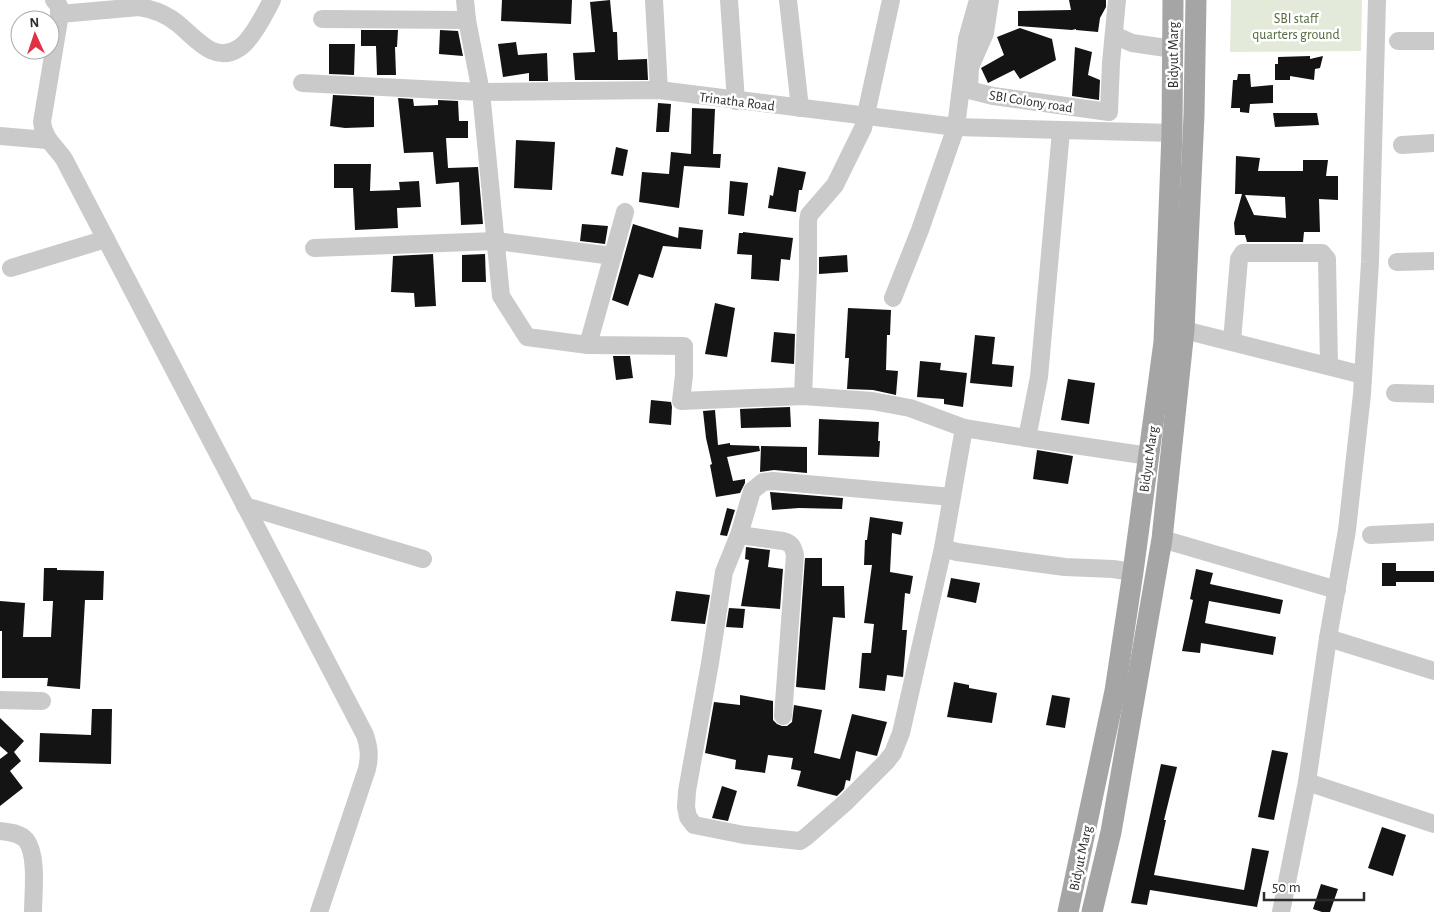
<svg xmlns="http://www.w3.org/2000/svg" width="1434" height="912" viewBox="0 0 1434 912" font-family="'Alegreya Sans',sans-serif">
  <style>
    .green { fill: #e3eada }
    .building { fill: #141414; fill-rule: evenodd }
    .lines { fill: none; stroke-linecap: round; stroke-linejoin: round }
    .minor { stroke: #cacaca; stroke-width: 18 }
    .major { stroke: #a5a5a5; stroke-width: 21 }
    .labels { text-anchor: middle; stroke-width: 5; stroke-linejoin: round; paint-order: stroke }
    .park-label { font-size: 14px; fill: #52673b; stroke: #fff }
    .street-label { font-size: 14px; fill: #2d2d2d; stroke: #fff }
  </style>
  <rect width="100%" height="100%" fill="#fff"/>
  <polygon class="green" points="1231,0 1362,0 1361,51 1230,52"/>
  <g class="building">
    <polygon points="502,0 572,0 571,24 501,21"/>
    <polygon points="610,0 613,32 617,32 618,60 647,59 648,80 575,80 573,53 595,52 590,2"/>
    <polygon points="1069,0 1106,0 1106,7 1100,18 1098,32 1076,30 1076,29 1072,30 1018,26 1018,11 1071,10"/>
    <polygon points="1020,28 1052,39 1056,60 1020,79 1014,70 988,83 981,68 1004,55 997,37"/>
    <polygon points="361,30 398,30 397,47 395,47 396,75 377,75 376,46 361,46"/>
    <polygon points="440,30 458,31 463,56 439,54"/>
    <polygon points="516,42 518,55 547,53 548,81 529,81 529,73 503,77 498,44"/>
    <polygon points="329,44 355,44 354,75 329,74"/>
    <polygon points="1075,47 1092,52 1088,75 1100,80 1099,100 1072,96"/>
    <polygon points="1310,56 1310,59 1323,56 1320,68 1315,69 1314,80 1290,76 1290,80 1275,80 1275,64 1278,64 1278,57"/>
    <polygon points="1238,74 1250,74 1251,87 1273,85 1273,103 1250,104 1249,113 1240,112 1240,108 1231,108 1233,80 1237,80"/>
    <polygon points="333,95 374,97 374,127 345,128 330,126"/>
    <polygon points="398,98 413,99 414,106 438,105 438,100 458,101 459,121 468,121 468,138 446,138 448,168 478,167 483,224 461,225 459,182 436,184 433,152 404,153"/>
    <polygon points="658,103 671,104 669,132 656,132"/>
    <polygon points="692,108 715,109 713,154 721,154 720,168 684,166 679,208 639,202 642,172 669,174 671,152 691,154"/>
    <polygon points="1273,113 1317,113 1319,125 1275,127"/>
    <polygon points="516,140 555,142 552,190 514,188"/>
    <polygon points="616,147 628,150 623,176 611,174"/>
    <path d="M1236,156L1260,158L1258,171H1303V160H1328L1326,176H1338V200L1319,199L1320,232H1304L1303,242H1247L1245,235H1235L1234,223L1242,194H1235ZM1245,195L1285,197L1286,218L1254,215Z"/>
    <polygon points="334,164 371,164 370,191 400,190 399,182 419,181 421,207 397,208 398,228 355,230 353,188 334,188"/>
    <polygon points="778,167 806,172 802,190 799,190 796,212 768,208 770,195 773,196"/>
    <polygon points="730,181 748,183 744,216 728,214"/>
    <polygon points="582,224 608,226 605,244 580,241"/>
    <polygon points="633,224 678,238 679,227 703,230 701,249 663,246 653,278 639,274 628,306 612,300"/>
    <polygon points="743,232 793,238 790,260 781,259 779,281 751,279 752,255 737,254 739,233 743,233"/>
    <polygon points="433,254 436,306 415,307 414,293 391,292 393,256"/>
    <polygon points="485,254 486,282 462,282 462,255"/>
    <polygon points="847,255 848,272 819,274 819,257"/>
    <polygon points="715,303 735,308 727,357 705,354"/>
    <polygon points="848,308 891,310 890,335 887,335 886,370 898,371 896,395 873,390 847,389 849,358 845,358"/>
    <polygon points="774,332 795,334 794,364 771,362"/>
    <polygon points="975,335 995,337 992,364 1014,366 1012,387 970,383"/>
    <polygon points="613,356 630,356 633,378 616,380"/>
    <polygon points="920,361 941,363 940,370 967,373 963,407 944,404 944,399 917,397"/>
    <polygon points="1068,379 1095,383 1089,424 1061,420"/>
    <polygon points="651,400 671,402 672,407 671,425 649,423"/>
    <polygon points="790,407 791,427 741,428 740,409"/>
    <polygon points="715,410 718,445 730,443 730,445 759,446 760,451 727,457 733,481 745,479 745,483 740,493 716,497 710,465 712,464 706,438 703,411"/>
    <polygon points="819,419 879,422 878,441 880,441 879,457 818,455"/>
    <polygon points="761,446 807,447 807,473 774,470 760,472"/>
    <polygon points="1037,450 1073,456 1068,484 1033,479"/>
    <polygon points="770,492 843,498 842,509 799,508 772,510"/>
    <polygon points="727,508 735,510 727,536 720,535"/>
    <polygon points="870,517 903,522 901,535 892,533 890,572 913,576 910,594 905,593 902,630 907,630 903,677 887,675 885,691 859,688 862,653 871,653 874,624 864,623 872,565 864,565 865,540 867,540"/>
    <polygon points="746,547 770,550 768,567 783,569 780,609 741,606 749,560 745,559"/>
    <polygon points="805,558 822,558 822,586 844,586 845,618 833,617 825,690 796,687"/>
    <polygon points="1382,563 1396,563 1396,571 1434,571 1434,582 1396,582 1396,586 1382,586"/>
    <polygon points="44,568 57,568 57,570 104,571 103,600 85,600 80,689 47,686 48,678 2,678 2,631 0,631 0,601 25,603 23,637 51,637 53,601 43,601"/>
    <polygon points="1196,569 1213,573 1210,584 1283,600 1280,614 1209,601 1205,623 1276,637 1273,655 1201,643 1200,653 1182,651 1193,600 1190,599"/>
    <polygon points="951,578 980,583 976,603 947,597"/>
    <polygon points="676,591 710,595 705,624 671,621"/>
    <polygon points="729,608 745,609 743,628 726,627"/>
    <polygon points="954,682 969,685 969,688 997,693 992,723 947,717"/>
    <polygon points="740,695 773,701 773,720 777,724 782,726 787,726 792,722 794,705 822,710 814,753 840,759 852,714 887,722 877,756 856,751 850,781 846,780 844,789 837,796 797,786 801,771 791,769 793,758 768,755 765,773 735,769 736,760 705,753 714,702 740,705"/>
    <polygon points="1052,695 1070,698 1065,728 1046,725"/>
    <polygon points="92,709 112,709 111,764 39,762 40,733 91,735"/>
    <polygon points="0,718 24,741 14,752 21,761 10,771 23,788 0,806 0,759 8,753 0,746"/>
    <polygon points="1272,750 1288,753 1274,820 1258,817"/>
    <polygon points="1161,764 1177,767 1164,820 1166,820 1154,875 1244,890 1252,848 1269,851 1257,907 1150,890 1147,905 1131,903"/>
    <polygon points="722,786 737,791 728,821 712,818"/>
    <polygon points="1382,827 1406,835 1393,876 1368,868"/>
    <polygon points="1321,884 1338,889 1330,912 1322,912 1313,909"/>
  </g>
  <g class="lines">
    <g class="minor">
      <path d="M54,0L59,6V20L42,122C44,139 55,146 64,159L365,735C369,747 370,756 367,769L319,912"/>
      <polyline points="465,0 467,20 481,92 501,296 527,337 588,345 684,346 684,375 681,401 803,396 872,401 910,408 964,428 1027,438"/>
      <polyline points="654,0 659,90"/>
      <polyline points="729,0 736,101"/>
      <polyline points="788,0 800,108"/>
      <polyline points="990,0 985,33 970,67 969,90 993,96 1109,112 1111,63 1117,0"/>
      <path d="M60,14L139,7C153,9 166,14 177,23C195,37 214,65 239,48C252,40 265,13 272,0"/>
      <polyline points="322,19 467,20"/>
      <polyline points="1114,35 1132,43 1173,49"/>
      <polyline points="1398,41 1434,41"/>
      <polyline points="302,83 481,92 659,90 956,127 1172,133"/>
      <polyline points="1061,131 1039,377 1027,438 1149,456"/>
      <polyline points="0,136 47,140"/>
      <polyline points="1402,145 1434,143"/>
      <polyline points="314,248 496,241 613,256"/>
      <polyline points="1397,262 1434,261"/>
      <polyline points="11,268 106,239"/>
      <polyline points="893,298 920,230 956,127 967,39 978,0"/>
      <polyline points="1184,330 1363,375"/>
      <polyline points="1232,341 1239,259 1243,253 1322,253 1327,259 1329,366"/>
      <polyline points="588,345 625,212"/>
      <polyline points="1395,393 1434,394"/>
      <polyline points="803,396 808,271 808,222 809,215 835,185 863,128 891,0"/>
      <polyline points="964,428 943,548 957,552 1020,561 1065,567 1113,569 1133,572"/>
      <polyline points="245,506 423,559"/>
      <path d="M739,535L783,541C791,543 793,546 795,555L783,716"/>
      <polyline points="1371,535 1434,532"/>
      <polyline points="1162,539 1337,590"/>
      <polyline points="943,548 901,733 893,753 886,762 846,802 806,837 800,841 744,835 694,825 688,817 686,807 687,791 710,663 724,572 739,535 752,491 763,482 773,481 952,497"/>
      <polyline points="1328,638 1434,671"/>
      <polyline points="0,700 42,701"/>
      <polyline points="1307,782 1434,824"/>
      <path d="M0,831C9,832 20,833 26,840C38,855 33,894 33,912"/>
      <polyline points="1281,912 1307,782 1328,638 1347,530 1362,394 1370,262 1377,0"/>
    </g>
    <g class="major">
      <polyline points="1068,912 1115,691 1133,572 1164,342 1172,133 1173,0"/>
      <polyline points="1092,912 1111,832 1162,539 1184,330 1194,115 1196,0"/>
    </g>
  </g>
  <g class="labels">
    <g class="park-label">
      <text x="1296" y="23">SBI staff<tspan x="1296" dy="16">quarters ground</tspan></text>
    </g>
    <g class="street-label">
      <text transform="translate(1173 55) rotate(-90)" y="5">Bidyut Marg</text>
      <text transform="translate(737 101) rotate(7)" y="5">Trinatha Road</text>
      <text transform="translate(1031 101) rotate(9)" y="5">SBI Colony road</text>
      <text transform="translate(1148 459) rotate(-82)" y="5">Bidyut Marg</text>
      <text transform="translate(1080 858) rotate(-78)" y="5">Bidyut Marg</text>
    </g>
  </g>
  <g transform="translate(35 35) rotate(357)"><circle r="24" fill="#ffffff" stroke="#ababab"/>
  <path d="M0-4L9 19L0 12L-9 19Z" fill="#e13145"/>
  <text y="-8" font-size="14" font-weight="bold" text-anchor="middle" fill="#2d2d2d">N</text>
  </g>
  <path d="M1264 892v8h100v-8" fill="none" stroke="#2d2d2d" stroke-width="2.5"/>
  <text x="1272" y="892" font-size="15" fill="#2d2d2d" stroke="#ffffff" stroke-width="4" paint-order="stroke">50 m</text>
</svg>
